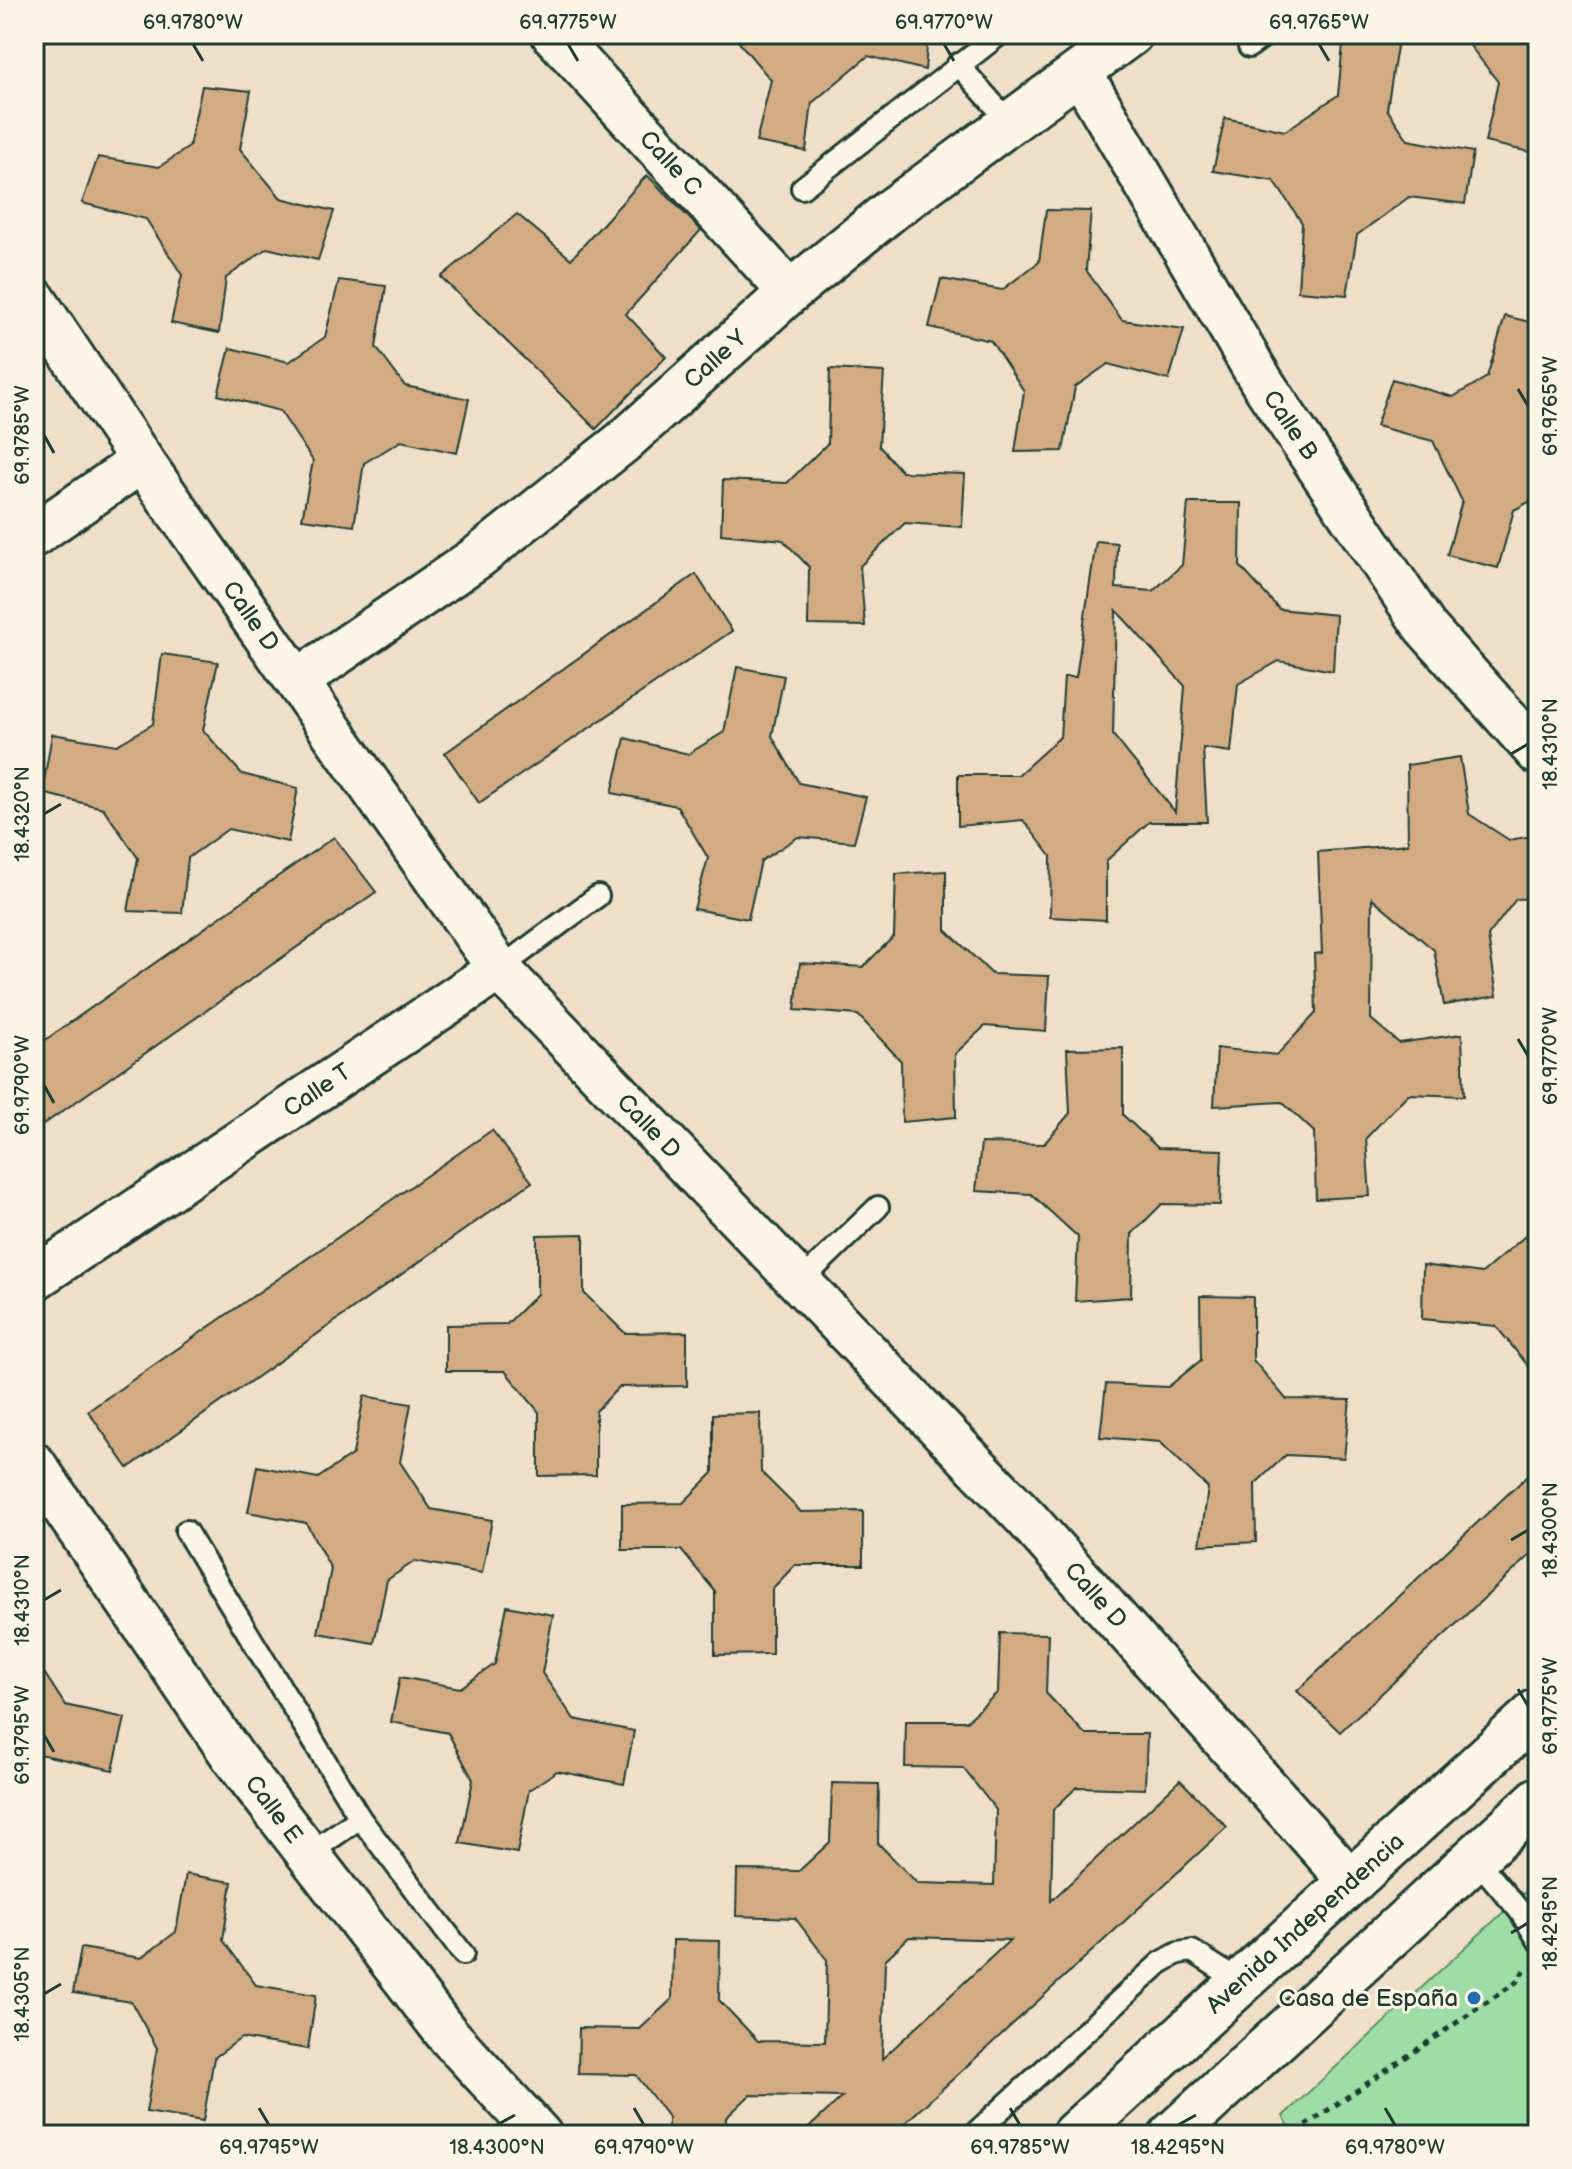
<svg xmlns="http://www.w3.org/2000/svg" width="1572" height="2169" font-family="'Balsamiq Sans',sans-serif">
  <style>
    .park { fill: #9edda5; stroke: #5e8d6c; stroke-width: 2 }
    .building { fill: #d2ab83; stroke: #1f3d34; stroke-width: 2; fill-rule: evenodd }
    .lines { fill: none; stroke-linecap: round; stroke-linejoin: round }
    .lane-casing { stroke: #1f3d34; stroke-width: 26 }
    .street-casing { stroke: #1f3d34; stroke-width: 48 }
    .secondary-casing { stroke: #1f3d34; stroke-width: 50 }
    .path { stroke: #1f3d34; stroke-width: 5; stroke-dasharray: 6 6; stroke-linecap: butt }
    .lane { stroke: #fcf5e5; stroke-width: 20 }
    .street { stroke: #fcf5e5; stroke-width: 42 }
    .secondary { stroke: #fcf5e5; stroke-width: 44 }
    .ticks { fill: none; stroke: #1f3d34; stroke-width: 3 }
    .poi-dot { fill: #1f6fb2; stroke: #fcf5e5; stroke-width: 3 }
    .labels { text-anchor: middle; stroke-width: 6; stroke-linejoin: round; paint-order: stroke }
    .street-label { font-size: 24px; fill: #1f3d34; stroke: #fcf5e5 }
    .poi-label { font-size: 24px; fill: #1f3d34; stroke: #fcf5e5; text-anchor: end }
    .neatline { fill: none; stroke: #1f3d34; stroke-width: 3 }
    .ticks-label { font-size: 20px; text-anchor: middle; fill: #1f3d34 }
  </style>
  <rect width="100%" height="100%" fill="#efdfc8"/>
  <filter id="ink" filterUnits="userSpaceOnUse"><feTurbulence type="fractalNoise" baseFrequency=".0125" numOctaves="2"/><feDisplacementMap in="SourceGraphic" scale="16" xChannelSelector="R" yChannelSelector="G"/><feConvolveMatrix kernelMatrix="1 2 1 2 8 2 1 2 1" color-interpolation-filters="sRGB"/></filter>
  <g filter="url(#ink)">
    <path class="park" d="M1538,1880V2135H1294L1283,2116Z"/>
    <g class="building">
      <path d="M732,34H928L925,70L868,56L812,103L806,151L756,142L771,80Z"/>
      <path d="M1344,34H1399L1387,109L1408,140L1473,152L1465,204L1409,197L1357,235L1347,295L1298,291L1302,223L1274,181L1213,171L1225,118L1285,131L1338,95Z"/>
      <path d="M1461,34H1538V154L1485,142L1498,82Z"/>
      <path d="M202,86L251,91L240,149L281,198L334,211L318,260L267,248L226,278L219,333L171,323L182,275L146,219L82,203L98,157L159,167L189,147Z"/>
      <path d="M647,175L701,230L626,314L666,357L596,429L441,277L517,214L571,259Z"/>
      <path d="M1046,210L1091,211L1086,270L1122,320L1184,329L1169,380L1108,364L1075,387L1063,451L1015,452L1024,391L991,341L929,327L941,279L1002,290L1039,262Z"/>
      <path d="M339,280L386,286L376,347L405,386L469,399L457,453L401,441L364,463L354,526L302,519L313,461L280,411L218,395L230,348L289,362L325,337Z"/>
      <path d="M1505,316L1538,324V497L1514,510L1498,568L1447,555L1462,501L1433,441L1376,426L1392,379L1453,397L1487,377Z"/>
      <path d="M830,369L884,372L879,446L902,472L965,474L962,527L905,523L860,566L865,626L808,625L809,567L783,540L721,534L723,480L787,483L828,443Z"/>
      <path d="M1188,503H1241L1240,566L1279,609L1336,615L1333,671L1279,661L1238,684L1231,752L1203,748L1207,822H1149L1106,861V920L1050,917L1051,856L1023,820L958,826V775H1018L1060,737L1064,677H1076L1096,541L1117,543L1116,588L1153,591L1182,565ZM1116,610L1185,686L1175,812L1113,735Z"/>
      <path d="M696,574L732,631L479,803L445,753Z"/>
      <path d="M162,654L218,662L203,730L242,774L298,788L288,842L228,829L188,858L182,913L128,911L138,858L103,808L42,793L52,734L117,745L153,724Z"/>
      <path d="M737,667L784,676L772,736L799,783L866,797L854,842L798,837L761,861L748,919L694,909L708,858L677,806L612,793L625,738L688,754L724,732Z"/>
      <path d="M1460,757L1469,814L1509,840L1538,835V898L1516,899L1488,936L1497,996L1444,1005L1434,950L1372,898L1371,1019L1399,1043L1462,1034L1464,1096L1408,1094L1366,1138L1370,1196L1316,1199L1314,1132L1282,1102L1214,1106L1217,1048L1277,1055L1316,1013L1314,954L1322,953L1318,852L1408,844L1407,765Z"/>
      <path d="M334,837L376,892L34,1131V1048Z"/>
      <path d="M946,871V930L992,974L1049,976L1046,1031L985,1026L955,1054L956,1117L902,1122L901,1061L858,1015L795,1010L800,963L863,967L894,936L896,874Z"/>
      <path d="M1123,1048V1115L1158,1148L1222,1150L1220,1205L1162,1204L1132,1234L1131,1297L1075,1301L1078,1237L1031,1194L976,1191L981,1143L1044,1144L1070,1113L1067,1049Z"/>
      <path d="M492,1130L532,1182L128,1468L88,1411Z"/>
      <path d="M1538,1225V1378L1496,1326L1422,1319L1423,1265L1482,1273Z"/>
      <path d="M584,1234V1293L625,1333L687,1332V1386L619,1387L596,1411V1475L539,1476V1412L505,1371H446V1325L507,1324L537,1294V1235Z"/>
      <path d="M1200,1296L1253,1297V1360L1286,1399L1350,1400L1344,1458L1286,1455L1255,1484L1256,1542L1200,1545L1208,1488L1160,1442L1100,1437L1106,1384L1168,1387L1201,1360Z"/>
      <path d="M364,1396L411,1404L400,1462L431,1509L492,1520L482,1573L415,1561L387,1580L374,1643L318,1633L331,1569L306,1523L248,1512L257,1466L318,1478L353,1454Z"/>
      <path d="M760,1413L761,1472L801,1512L863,1511V1565H795L772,1589V1654L715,1655V1591L681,1550H622V1504L683,1503L713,1473V1414Z"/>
      <path d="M1538,1466V1548L1340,1732L1297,1691Z"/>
      <path d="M507,1606L553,1615L542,1673L574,1719L634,1731L624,1784L557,1771L529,1790L517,1853L460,1843L473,1780L448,1733L391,1722L400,1677L460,1688L495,1664Z"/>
      <path d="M1000,1633L1048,1634L1046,1693L1085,1734H1147L1145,1789L1077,1787L1053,1810L1051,1901L1180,1780L1227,1827L892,2135H801L842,2097L750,2095L726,2118L725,2135H668V2117L636,2075L578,2074L579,2028L640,2029L672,1999L673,1940L720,1941L719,2000L758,2041L825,2042L827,1960L795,1918L736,1916L737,1870L799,1871L830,1842L832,1783L879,1784L878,1843L917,1883L994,1885L996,1810L963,1768L905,1767L906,1721H967L998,1692ZM909,1937L1010,1940L882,2059L885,1960Z"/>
      <path d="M34,1657L65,1705L125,1718L113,1770L34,1753Z"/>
      <path d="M186,1874L232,1882L223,1940L256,1985L316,1995L308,2049L241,2038L214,2058L203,2121L146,2112L157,2048L131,2002L73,1993L81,1948L141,1958L176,1932Z"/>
    </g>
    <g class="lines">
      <defs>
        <g id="lane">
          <path d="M1249,47L1267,34"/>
          <path d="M958,64L1010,123"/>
          <path d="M802,188L1000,34"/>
          <path d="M499,969L598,896"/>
          <path d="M800,1282L878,1207"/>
          <path d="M186,1531L360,1818"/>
          <path d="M308,1854L360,1818L463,1954"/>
          <path d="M1475,1858L1519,1910L1538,1940"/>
          <path d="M973,2135L1160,1963L1178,1953L1192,1951L1239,1981"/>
        </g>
        <g id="street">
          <path d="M553,34L790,292"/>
          <path d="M1080,72L1262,382L1425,627L1538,753"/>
          <path d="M34,299L142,461L499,969L1027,1519L1352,1883"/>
          <path d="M34,535L142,461"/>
          <path d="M297,681L478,557L623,442L790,292L890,211L1131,34"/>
          <path d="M34,1279L499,969"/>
          <path d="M34,1464L234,1758L447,2034L540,2135"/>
        </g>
        <g id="secondary">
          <path d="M1074,2135L1538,1711"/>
          <path d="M1172,2135L1538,1800"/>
        </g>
      </defs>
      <use href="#lane" class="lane-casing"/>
      <use href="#street" class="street-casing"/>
      <use href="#secondary" class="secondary-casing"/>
      <path class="path" d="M1298,2135L1303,2127L1518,1981L1526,1966"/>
      <use href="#lane" class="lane"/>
      <use href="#street" class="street"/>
      <use href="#secondary" class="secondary"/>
    </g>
  </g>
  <path class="ticks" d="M193,44L203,61M568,44L578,61M944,44L954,61M1319,44L1329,61M1518,389L1528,406M44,435L54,453M1511,754L1528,744M44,814L61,804M1518,1039L1528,1056M44,1085L54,1103M1511,1540L1528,1530M44,1600L61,1590M1518,1689L1528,1706M44,1735L54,1752M1511,1933L1528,1923M44,1994L61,1984M259,2108L269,2125M634,2108L644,2125M1010,2108L1020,2125M1385,2108L1395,2125M497,2125L515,2115M1178,2125L1196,2115"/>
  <circle class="poi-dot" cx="1474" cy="1998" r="8"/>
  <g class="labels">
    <g class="street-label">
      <text transform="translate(671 163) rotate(47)" y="8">Calle C</text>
      <text transform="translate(715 359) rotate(-42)" y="8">Calle Y</text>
      <text transform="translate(1291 425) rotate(56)" y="8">Calle B</text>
      <text transform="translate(251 616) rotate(55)" y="8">Calle D</text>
      <text transform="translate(317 1090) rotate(-34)" y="8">Calle T</text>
      <text transform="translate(649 1126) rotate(46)" y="8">Calle D</text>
      <text transform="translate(1096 1595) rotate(48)" y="8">Calle D</text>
      <text transform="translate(274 1809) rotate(53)" y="8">Calle E</text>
      <text transform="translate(1305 1923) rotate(-42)" y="8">Avenida Independencia</text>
    </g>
    <g class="poi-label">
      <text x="1458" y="2006">Casa de España</text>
    </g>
  </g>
  <rect width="1572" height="2169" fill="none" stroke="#fcf5e5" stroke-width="88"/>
  <rect x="44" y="44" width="1484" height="2081" class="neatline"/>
  <g class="ticks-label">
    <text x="193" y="29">69.9780°W</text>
    <text x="568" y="29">69.9775°W</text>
    <text x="944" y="29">69.9770°W</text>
    <text x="1319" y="29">69.9765°W</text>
    <text transform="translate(1550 406) rotate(-90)" y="7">69.9765°W</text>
    <text transform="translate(22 435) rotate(-90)" y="7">69.9785°W</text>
    <text transform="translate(1550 744) rotate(-90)" y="7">18.4310°N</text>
    <text transform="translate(22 814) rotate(-90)" y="7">18.4320°N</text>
    <text transform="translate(1550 1056) rotate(-90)" y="7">69.9770°W</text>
    <text transform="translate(22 1085) rotate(-90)" y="7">69.9790°W</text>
    <text transform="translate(1550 1530) rotate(-90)" y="7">18.4300°N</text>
    <text transform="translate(22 1600) rotate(-90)" y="7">18.4310°N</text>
    <text transform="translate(1550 1706) rotate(-90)" y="7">69.9775°W</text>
    <text transform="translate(22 1735) rotate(-90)" y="7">69.9795°W</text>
    <text transform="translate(1550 1923) rotate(-90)" y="7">18.4295°N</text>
    <text transform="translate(22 1994) rotate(-90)" y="7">18.4305°N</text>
    <text x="269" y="2154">69.9795°W</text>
    <text x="497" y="2154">18.4300°N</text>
    <text x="644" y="2154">69.9790°W</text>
    <text x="1020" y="2154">69.9785°W</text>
    <text x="1178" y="2154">18.4295°N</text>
    <text x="1395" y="2154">69.9780°W</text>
  </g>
</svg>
